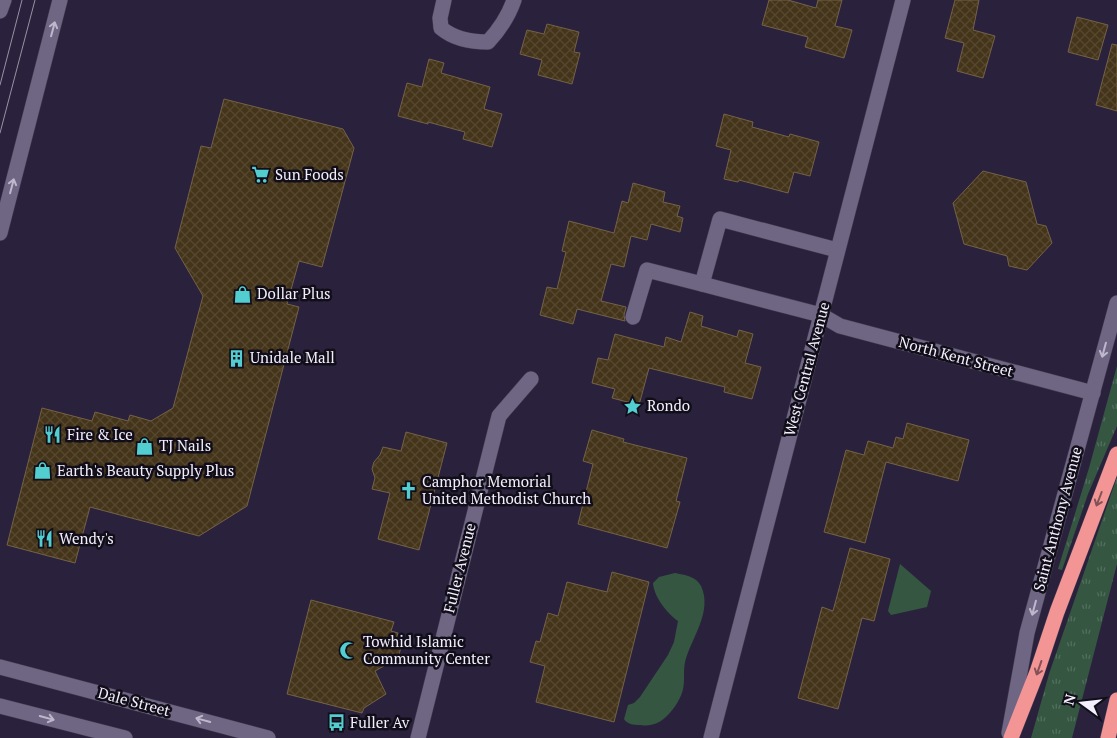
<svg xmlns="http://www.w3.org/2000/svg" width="1117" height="738" font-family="'PT Serif',serif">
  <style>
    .grass { fill: url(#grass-tufts) }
    .park { fill: #355742 }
    .building { fill: url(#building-cross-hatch); stroke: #746246 }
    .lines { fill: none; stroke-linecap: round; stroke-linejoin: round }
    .street-casing { stroke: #443d52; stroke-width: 16 }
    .secondary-casing { stroke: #443d52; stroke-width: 16 }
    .highway-casing { stroke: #443d52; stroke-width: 16 }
    .street { stroke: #6f6684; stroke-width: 15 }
    .secondary { stroke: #6f6684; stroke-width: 15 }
    .highway { stroke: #f49595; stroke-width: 15 }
    .tram { stroke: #9892a5; stroke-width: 1 }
    .oneway { stroke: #beb8cd }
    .oneway2 { stroke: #835257 }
    .labels { text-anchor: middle; stroke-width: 5; stroke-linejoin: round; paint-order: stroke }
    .poi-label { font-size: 15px; fill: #f3effd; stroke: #120e19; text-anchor: start }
    .street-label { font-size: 15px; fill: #f3effd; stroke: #120e19 }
  </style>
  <defs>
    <pattern id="grass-tufts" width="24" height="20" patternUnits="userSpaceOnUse" patternTransform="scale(1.25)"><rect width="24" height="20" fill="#355742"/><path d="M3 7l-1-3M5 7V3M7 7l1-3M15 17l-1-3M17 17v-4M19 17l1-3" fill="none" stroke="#536f5e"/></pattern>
    <pattern id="building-cross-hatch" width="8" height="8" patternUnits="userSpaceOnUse" patternTransform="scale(1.25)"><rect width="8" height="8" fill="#443419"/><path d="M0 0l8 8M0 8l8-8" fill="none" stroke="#564830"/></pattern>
  </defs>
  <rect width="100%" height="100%" fill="#2a223c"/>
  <g class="grass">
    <path d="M1117,366V426L1088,494L1062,570L1058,569L1089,468Z"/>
    <path d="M1117,477V564L1072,738H1031L1049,674Z"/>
  </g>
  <g class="park">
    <path d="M900,564L931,591L927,607L891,615L888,611Z"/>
    <path d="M675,573C684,575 696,576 701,586C713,612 691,638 685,662C683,671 685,680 683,689C681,700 669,717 659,722C654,725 646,726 640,725C633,725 627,724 624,719L628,705L634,703L640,697L668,655L674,642L678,621C667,613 654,597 653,583L659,577Z"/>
  </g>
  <g class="building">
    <path d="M769,0H788L816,8L818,0H842L835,26L852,30L844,58L805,47L808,37L762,25Z"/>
    <path d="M955,0H979L973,30L995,36L983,78L957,71L964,43L945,38Z"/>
    <path d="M1077,17L1108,25L1098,60L1068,52Z"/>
    <path d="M547,24L579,32L574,52L580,53L572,84L538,75L542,60L520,54L527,30L544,34Z"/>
    <path d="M1112,44L1117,45V111L1096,105Z"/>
    <path d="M429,59L444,63L441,73L490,87L484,109L502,114L492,147L463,139L465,132L428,122V124L398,116L407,83L422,87Z"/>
    <path d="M224,99L343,129L354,148L322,267L299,261L287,304L299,307L247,506L199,536L90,507L75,563L7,545L42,408L92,421L95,412L128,421L130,415L151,421L173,408L203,296L175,248L201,146L211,148Z"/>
    <path d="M724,114L753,122L752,127L789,137L790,134L819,142L810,176L794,172L788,193L739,180L738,182L724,179L731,150L716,146Z"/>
    <path d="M983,171L1026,182L1037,224L1046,226L1052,243L1027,270L1009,266L1007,256L964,244L953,203Z"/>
    <path d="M633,183L665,192L663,202L680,206L677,216L683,218L680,232L651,224L647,240L631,236L624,267L611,264L601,301L626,307L624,315L625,321L577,309L573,324L540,315L547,287L557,289L566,252L562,251L569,221L614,233L622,201L628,203Z"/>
    <path d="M690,312L703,316L701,326L737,337L739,330L753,334L745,363L761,367L752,399L724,392L725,387L649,368L639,405L612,398L615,389L592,383L598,358L608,360L615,334L664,347L666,337L681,342Z"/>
    <path d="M907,423L969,440L958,481L886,462L865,543L824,532L846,450L864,455L868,441L893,448L896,437L903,439Z"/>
    <path d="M592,430L624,439L623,442L687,458L676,501L680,502L667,548L578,524L593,464L583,461Z"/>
    <path d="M406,432L447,443L419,550L378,539L390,493L372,489L375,478L372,469L374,462L380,455L383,447L401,451Z"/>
    <path d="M850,548L890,559L874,621L862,618L838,709L798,698L822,607L833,611Z"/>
    <path d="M612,572L649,582L614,722L536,702L545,666L530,662L536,641L540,642L548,613L558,616L567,582L607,592Z"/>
    <path d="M311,600L394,622L391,631L398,633L395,642L402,644L398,658L375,671L386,694L364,708L362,713L287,694Z"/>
  </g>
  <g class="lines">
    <defs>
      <g id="street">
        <path d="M444,0L440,18L441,28C454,39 472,42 488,42C499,30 509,15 514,0"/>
        <path d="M837,250L720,219L702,284L821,315L840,326L1093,393"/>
        <path d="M633,317L647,270L702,284"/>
        <path d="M418,738L499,416L531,379"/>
        <path d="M711,738L903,0"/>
      </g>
      <g id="secondary">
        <path d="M0,11L4,0"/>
        <path d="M0,233L60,0"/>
        <path d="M0,667L268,738"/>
        <path d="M0,706L125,738"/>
        <path d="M1009,733L1027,633L1117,303"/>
      </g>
      <g id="highway">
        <path d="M1011,738L1037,672L1057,612L1117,454"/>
        <path d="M1108,738L1117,700"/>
      </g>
    </defs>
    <use href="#street" class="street-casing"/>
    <use href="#secondary" class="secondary-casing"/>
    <use href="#highway" class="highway-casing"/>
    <use href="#street" class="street"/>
    <use href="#secondary" class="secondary"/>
    <use href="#highway" class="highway"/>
    <g class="tram">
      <path d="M0,85L22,0"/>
      <path d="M0,133L35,0"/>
    </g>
  </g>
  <defs><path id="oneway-shaft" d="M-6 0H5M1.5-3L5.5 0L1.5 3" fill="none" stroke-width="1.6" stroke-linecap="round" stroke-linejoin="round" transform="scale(1.25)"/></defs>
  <g class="oneway">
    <use href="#oneway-shaft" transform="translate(53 29) rotate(-75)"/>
    <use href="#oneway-shaft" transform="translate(12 186) rotate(-75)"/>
    <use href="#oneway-shaft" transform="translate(1104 350) rotate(105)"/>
    <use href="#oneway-shaft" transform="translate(1034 608) rotate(105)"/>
    <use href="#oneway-shaft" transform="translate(47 718) rotate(15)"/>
    <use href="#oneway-shaft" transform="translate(203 720) rotate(-165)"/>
  </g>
  <g class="oneway2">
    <use href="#oneway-shaft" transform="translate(1099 499) rotate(111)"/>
    <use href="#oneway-shaft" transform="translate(1039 668) rotate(109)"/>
  </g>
  <defs>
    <symbol id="supermarket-bare" viewBox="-9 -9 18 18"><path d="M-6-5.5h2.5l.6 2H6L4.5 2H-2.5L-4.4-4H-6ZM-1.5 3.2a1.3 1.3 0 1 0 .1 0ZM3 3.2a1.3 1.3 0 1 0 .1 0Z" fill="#52cdd0" stroke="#120e19" stroke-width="2.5" paint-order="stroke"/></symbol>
    <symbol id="shop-bare" viewBox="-9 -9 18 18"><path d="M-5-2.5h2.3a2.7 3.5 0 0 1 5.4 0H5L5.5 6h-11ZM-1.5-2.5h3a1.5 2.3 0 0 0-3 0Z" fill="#52cdd0" stroke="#120e19" stroke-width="2.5" paint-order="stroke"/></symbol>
    <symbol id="building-bare" viewBox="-9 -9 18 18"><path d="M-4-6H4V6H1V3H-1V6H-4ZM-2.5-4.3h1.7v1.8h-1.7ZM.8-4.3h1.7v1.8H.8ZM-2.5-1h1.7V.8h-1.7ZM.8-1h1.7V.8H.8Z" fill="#52cdd0" stroke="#120e19" stroke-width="2.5" paint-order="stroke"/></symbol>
    <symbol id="sight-bare" viewBox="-9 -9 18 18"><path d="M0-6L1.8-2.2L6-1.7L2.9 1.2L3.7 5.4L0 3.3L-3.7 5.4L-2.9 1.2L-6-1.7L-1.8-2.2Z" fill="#52cdd0" stroke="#120e19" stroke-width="2.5" paint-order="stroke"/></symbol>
    <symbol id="restaurant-bare" viewBox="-9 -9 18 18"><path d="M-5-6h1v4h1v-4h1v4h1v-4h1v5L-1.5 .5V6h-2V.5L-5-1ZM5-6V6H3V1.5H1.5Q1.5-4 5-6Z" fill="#52cdd0" stroke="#120e19" stroke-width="2.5" paint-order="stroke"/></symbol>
    <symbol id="church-bare" viewBox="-9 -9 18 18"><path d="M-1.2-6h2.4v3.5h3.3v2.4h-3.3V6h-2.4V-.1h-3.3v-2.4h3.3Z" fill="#52cdd0" stroke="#120e19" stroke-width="2.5" paint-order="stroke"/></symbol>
    <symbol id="mosque-bare" viewBox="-9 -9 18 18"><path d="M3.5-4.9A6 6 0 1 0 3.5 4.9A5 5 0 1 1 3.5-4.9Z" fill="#52cdd0" stroke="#120e19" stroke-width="2.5" paint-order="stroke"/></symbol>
    <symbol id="bus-bare" viewBox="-9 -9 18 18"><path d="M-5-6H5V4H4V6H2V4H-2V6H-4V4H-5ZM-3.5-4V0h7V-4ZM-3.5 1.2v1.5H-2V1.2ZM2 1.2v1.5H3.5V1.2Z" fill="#52cdd0" stroke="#120e19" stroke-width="2.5" paint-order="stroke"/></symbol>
  </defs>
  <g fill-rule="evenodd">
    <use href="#supermarket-bare" x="248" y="162" width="25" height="25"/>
    <use href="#shop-bare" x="230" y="282" width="25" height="25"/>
    <use href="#building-bare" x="224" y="346" width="25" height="25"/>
    <use href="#sight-bare" x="620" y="394" width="25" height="25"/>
    <use href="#restaurant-bare" x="40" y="422" width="25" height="25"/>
    <use href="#shop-bare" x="132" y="434" width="25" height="25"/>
    <use href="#shop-bare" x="30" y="458" width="25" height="25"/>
    <use href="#church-bare" x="396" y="478" width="25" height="25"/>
    <use href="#restaurant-bare" x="32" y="526" width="25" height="25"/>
    <use href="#mosque-bare" x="336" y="638" width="25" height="25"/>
    <use href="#bus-bare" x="324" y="710" width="25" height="25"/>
  </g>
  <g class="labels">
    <g class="poi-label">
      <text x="275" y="180">Sun Foods</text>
      <text x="257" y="299">Dollar Plus</text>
      <text x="250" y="363">Unidale Mall</text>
      <text x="647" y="411">Rondo</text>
      <text x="67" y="440">Fire &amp; Ice</text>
      <text x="159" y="451">TJ Nails</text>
      <text x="57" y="476">Earth's Beauty Supply Plus</text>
      <text x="422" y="487">Camphor Memorial<tspan x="422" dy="17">United Methodist Church</tspan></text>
      <text x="59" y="544">Wendy's</text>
      <text x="363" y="647">Towhid Islamic<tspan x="363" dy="17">Community Center</tspan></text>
      <text x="350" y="728">Fuller Av</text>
    </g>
    <g class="street-label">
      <text transform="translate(956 357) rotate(15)" y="5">North Kent Street</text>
      <text transform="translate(807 369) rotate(-75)" y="5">West Central Avenue</text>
      <text transform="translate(1058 519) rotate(-75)" y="5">Saint Anthony Avenue</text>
      <text transform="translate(460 568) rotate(-76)" y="5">Fuller Avenue</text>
      <text transform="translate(134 702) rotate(15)" y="5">Dale Street</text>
    </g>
  </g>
  <g transform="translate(1082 703) rotate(285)" stroke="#120e19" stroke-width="4" paint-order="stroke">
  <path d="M0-4L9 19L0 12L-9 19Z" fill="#f3effd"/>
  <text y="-8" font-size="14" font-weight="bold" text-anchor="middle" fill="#f3effd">N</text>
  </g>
</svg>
